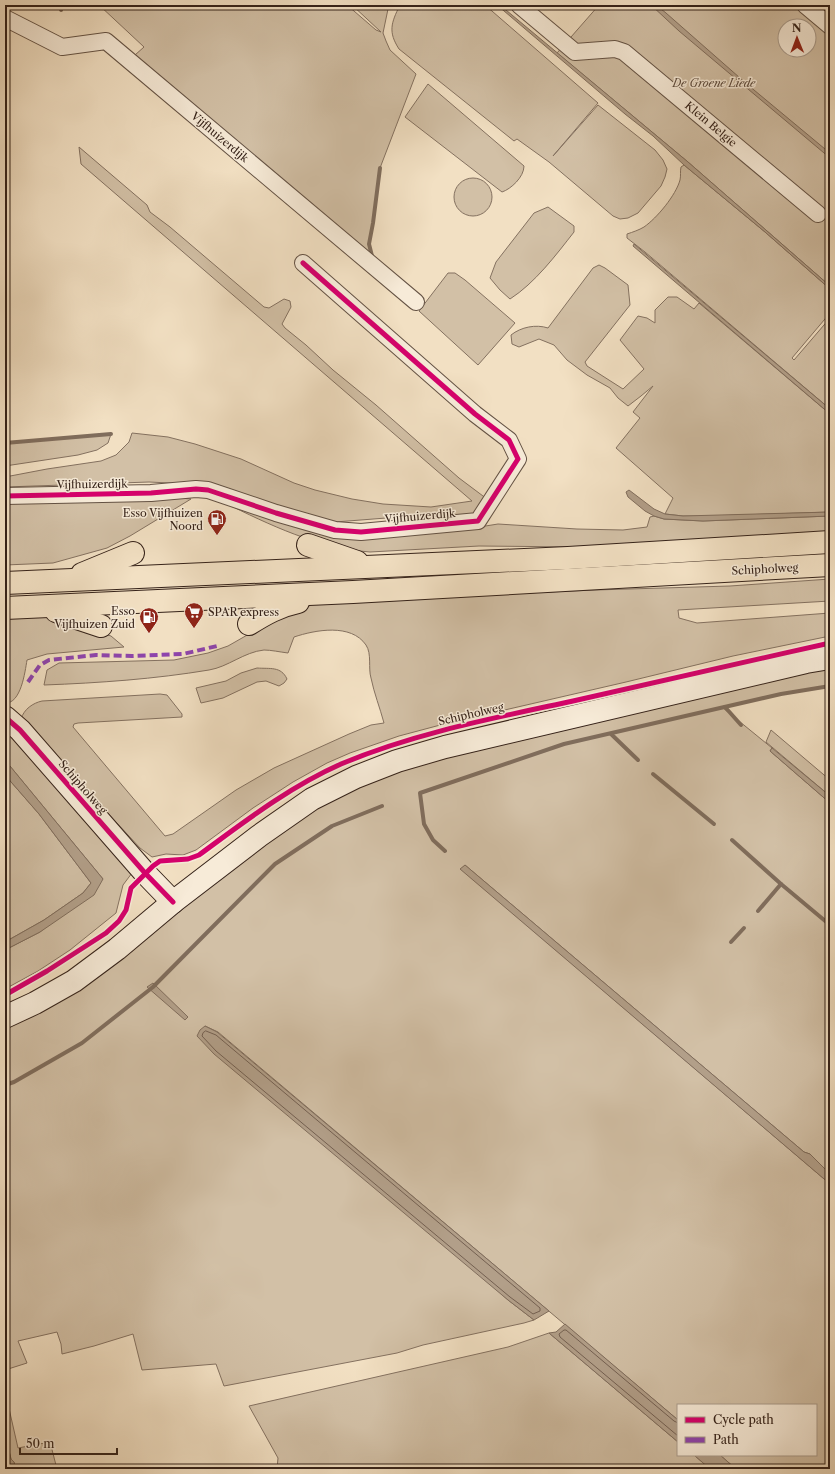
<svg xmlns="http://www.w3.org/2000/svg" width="835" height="1474" font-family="'Libre Caslon Text',serif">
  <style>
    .green { fill: #d2c0a6; stroke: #847160; fill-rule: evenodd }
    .water { fill: #b29f89; stroke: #806d5c }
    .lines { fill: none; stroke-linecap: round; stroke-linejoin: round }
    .shore { stroke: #746051; stroke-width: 1 }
    .stream { stroke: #806d5c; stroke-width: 4 }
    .street-casing { stroke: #645244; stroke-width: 18 }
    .secondary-casing { stroke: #352219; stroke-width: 24 }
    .highway-casing { stroke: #352219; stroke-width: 24 }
    .street { stroke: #f7ebd8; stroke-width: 16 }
    .secondary { stroke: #f7ebd8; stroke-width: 22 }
    .highway { stroke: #f2e0c3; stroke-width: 22 }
    .quiet { stroke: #8e44ad; stroke-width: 4; stroke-dasharray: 8 4; stroke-linecap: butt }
    .cycleway-casing { stroke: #f7ebd8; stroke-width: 8 }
    .cycleway { stroke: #d6006c; stroke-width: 5 }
    .labels { text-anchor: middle; stroke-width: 3; stroke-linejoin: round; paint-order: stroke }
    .park-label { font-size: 11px; font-style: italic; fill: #5c4a3c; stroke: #f7ebd8 }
    .street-label { font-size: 11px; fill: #352219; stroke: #f7ebd8 }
    .poi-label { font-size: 11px; fill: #352219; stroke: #f7ebd8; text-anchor: end }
  </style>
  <rect width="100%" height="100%" fill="#f2e0c3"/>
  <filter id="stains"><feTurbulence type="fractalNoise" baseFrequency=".005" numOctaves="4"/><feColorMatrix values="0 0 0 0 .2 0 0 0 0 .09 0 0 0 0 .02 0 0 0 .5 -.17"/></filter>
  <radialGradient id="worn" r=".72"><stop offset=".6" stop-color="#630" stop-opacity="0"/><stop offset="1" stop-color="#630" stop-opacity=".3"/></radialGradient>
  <g class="green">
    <path d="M99,5H347L376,30L381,32L352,5H390L388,9L383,33L386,41L390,50L416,74L380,168L373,223L369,244L372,256L135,55L144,47Z"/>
    <path d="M400,5H485L598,103L553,156L598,105L655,150L663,160L667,169L665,177L661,186L638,213L628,218L620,219L613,216L549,162L517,139L514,141L399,49C388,32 391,23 400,5Z"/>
    <path d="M599,5H830V286L688,162L557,53ZM785,26H809V50H785Z"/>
    <path d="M428,84L524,166C524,177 511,189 502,192L405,117Z"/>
    <path d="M79,147L147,205L150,212L170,227L264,307L269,308L284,299L290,301L291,307L282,324L285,328L306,345L333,370L376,405L459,478L495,505L489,510L466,516L399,517L335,522L191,484L149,482L5,487V477L47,469L101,461L116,455L129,442L132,433L168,437L195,444L241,459L294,483L315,490L352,499L383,504L431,507L472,501L81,164Z"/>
    <path d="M684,165L765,232L830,289V313L792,358L794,360L830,318V409L645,252L627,238V234C633,232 639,230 644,227C657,218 676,195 680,180C681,176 680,171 681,167Z"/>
    <circle cx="473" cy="197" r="19"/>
    <path d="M548,207L574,226V232C556,255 535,283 510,299L500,290L490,278L496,262L534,213Z"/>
    <path d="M599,265L605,268L628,285L630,305L585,362L587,366L623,389L644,369L620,340L638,316L647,318L655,323V310L668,297H677L694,309L699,303L830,414V512L711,516H683L665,514L673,498L616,448L640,418L633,412L653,386L641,396L628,406L618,398L610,388L587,375L567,360L554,345L539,339L519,347L512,344L511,335C521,327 536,324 548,328L593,268Z"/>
    <path d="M448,273H455L465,280L515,323L478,365L419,311Z"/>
    <path d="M111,434L108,443L97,450L78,455L5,466V443Z"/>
    <path d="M169,497L191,499L130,536L107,548L53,563L5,565V503Z"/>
    <path d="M223,502L309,529L473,528L498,524L577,529L623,530L647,527L650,517L654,516L664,519L703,521L830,516V533L581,547L479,546L370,552C317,548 270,525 223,502Z"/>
    <path d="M830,579V601L678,610L679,618L697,623L830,613V636L733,656L626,682L444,724L399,736L350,753L327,763L293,782L253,808L196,850L183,855L166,854L152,857L140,848L21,719C24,709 33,703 42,701L160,694L167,695L182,714V717L78,723L74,724L73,727L165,836L173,834L236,790L274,768L349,734L371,725L384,723C380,708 374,693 371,678C368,668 372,654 366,645C351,623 315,630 294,637L288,653C280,652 271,650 264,650C244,652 228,667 209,670C155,679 99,683 44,685L47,670L59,663L174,660L208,653L228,646L263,626L294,603L595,590L730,586Z"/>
    <path d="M48,616L111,636L124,647L47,654L27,660C25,672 21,704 5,703V619Z"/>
    <path d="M830,667V686L768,697L723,708L772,748L770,751L830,803V1174L810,1154L804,1152L465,865L461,869L830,1184V1469H736L720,1455H816V1405H678V1420L218,1032L205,1026L508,1300L534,1320L524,1323L423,1345L397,1353L224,1386L216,1364L142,1370L133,1334L94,1346L62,1354L61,1344L57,1332L18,1341L27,1363L5,1370V1027L285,826L389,769Z"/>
    <path d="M257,668C270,669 281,666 287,679L284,683L279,686L266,681L257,682L223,698L201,703L196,688L226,681L241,673Z"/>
    <path d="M5,725L132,873L123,885L116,913L70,950L38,971L5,989V950L40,932L103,879L5,760Z"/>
    <path d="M771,730L830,780V796L766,742Z"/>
    <path d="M5,775L39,814L91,883L83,893L44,920L5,942Z"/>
    <path d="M549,1333L678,1442V1455H694L710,1469H277L278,1458L249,1406L508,1347Z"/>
    <path d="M5,1391L18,1448L50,1442L57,1469H16L14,1462L11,1459L5,1435Z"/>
  </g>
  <g class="water">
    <path d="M497,5H500L688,162L822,279L830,286V289L765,232L684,165L653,136L625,114Z"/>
    <path d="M651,5H656L666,13L748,85L825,149L830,153V158L679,31Z"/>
    <path d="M634,244L830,409V414L633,246Z"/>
    <path d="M629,490L654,509L665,514L683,516L830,512V516L703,521L664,519L654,516L645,511L628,497L626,492Z"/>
    <path d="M772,748L830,796V803L770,751Z"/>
    <path d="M5,760L103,879L94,895L40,932L5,950V942L44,920L83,893L91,883L39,814L5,775Z"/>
    <path d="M465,865L804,1152L810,1154L830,1174V1184L460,869Z"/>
    <path d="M153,983L188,1017L185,1020L147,987Z"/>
    <path d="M205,1026L217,1032L549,1311L534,1320L508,1300L214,1054L197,1036L200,1030Z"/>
    <path d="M565,1324L678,1420V1442L549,1333L556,1332Z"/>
    <path d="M5,1435L11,1459L14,1462L16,1469H5Z"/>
    <path d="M694,1455H720L736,1469H710Z"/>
  </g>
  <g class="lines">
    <g class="shore">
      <path d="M206,1031L216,1035L540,1308V1311L533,1314L510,1297L216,1051L202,1036L203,1033Z"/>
      <path d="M678,1423L674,1421L566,1330H564L559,1334L560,1337L678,1436"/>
    </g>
    <g class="stream">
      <path d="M61,10L62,5"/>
      <path d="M372,256L369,244L373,223L380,168"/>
      <path d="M5,443L111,434"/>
      <path d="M725,707L741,725"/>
      <path d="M611,734L638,760"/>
      <path d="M653,774L714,824"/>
      <path d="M732,840L781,884L758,911"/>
      <path d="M445,851L433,840L424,824L420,793L564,744L781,694L830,686"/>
      <path d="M781,884L830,925"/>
      <path d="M731,942L744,928"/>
      <path d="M5,1085L14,1082L82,1043L153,987L275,864L332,826L382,806"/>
    </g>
    <defs>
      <g id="street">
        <path d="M519,5L575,52L615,49L624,52L818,214"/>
        <path d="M805,5L830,26"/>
        <path d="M5,18L62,47L106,41L416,302"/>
        <path d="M5,496L151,493L196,489L208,490L276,513L335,530L361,532L478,521L518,459L509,440L475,414L303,263"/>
      </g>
      <g id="secondary">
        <path d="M5,717L20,730L145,873L173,902"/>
        <path d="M5,1017L35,1003L74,981L117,949L173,902L259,836L312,799L356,777L397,761L445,747L806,662L830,658"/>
      </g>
      <g id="highway">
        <path d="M308,545L357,562"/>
        <path d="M82,574L133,553"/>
        <path d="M5,583L568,558L830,542"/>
        <path d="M5,608L353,592L830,565"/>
        <path d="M56,611L101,626"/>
        <path d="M249,624C265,614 279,606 298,602"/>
      </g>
    </defs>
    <use href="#street" class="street-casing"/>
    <use href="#secondary" class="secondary-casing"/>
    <use href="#highway" class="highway-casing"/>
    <use href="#street" class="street"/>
    <use href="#secondary" class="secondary"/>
    <use href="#highway" class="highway"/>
    <path class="quiet" d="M28,682L40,665L49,660L96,655L132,656L183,654L217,646"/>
    <defs>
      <g id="cycleway">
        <path d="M5,496L151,493L196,489L208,490L276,513L335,530L361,532L478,521L518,459L509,440L475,414L303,263"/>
        <path d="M5,717L20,730L145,873L173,902"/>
        <path d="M5,995L47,971L106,933L119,921L126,910L131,888L153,866L160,861L188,859L199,855C244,822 289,787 341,764C415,733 494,718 573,701C658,682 744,662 830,643"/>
      </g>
    </defs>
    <use href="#cycleway" class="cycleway-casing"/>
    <use href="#cycleway" class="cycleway"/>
  </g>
  <defs>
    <symbol id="fuel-pin" viewBox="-11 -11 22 30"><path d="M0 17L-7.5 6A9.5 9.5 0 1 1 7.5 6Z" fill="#8f2418" stroke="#f7ebd8"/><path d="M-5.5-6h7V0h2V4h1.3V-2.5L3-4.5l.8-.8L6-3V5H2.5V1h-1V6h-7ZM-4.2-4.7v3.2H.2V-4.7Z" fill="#fff"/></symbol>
    <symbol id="supermarket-pin" viewBox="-11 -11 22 30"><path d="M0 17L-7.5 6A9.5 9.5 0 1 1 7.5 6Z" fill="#8f2418" stroke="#f7ebd8"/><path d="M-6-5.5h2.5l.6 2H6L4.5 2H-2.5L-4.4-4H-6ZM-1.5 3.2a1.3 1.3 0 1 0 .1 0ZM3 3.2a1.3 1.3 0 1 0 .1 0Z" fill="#fff"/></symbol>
  </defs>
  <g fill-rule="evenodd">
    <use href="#fuel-pin" x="206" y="508" width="22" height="30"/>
    <use href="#supermarket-pin" x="183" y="601" width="22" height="30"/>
    <use href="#fuel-pin" x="138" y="606" width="22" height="30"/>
  </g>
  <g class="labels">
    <g class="park-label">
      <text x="714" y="87">De Groene Liede</text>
    </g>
    <g class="street-label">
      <text transform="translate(711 124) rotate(40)" y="4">Klein Belgie</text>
      <text transform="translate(220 137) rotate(40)" y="4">Vijfhuizerdijk</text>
      <text transform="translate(92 484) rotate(-1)" y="4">Vijfhuizerdijk</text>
      <text transform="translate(420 516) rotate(-5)" y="4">Vijfhuizerdijk</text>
      <text transform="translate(765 569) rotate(-3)" y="4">Schipholweg</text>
      <text transform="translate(471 714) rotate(-13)" y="4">Schipholweg</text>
      <text transform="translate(83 787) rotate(49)" y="4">Schipholweg</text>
    </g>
    <g class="poi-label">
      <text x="203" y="517">Esso Vijfhuizen<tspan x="203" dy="13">Noord</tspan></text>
      <text x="135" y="615">Esso<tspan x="135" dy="13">Vijfhuizen Zuid</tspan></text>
      <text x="208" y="616" text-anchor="start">SPAR express</text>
    </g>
  </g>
  <rect width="835" height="1474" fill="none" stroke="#f2e0c3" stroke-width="20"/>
  <rect x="6" y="6" width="823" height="1462" fill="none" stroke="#352219" stroke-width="2"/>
  <rect x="10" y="10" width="815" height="1454" fill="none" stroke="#352219"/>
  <rect x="677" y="1404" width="140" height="52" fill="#f7ebd8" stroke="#a99b8c"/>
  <rect x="685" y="1417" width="20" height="6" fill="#d6006c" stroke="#a99b8c"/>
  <text x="713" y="1424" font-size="12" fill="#352219">Cycle path</text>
  <rect x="685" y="1437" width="20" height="6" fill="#8e44ad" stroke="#a99b8c"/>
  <text x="713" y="1444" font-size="12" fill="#352219">Path</text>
  <g transform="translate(797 38) rotate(359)"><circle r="19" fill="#f7ebd8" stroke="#a99b8c"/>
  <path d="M0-3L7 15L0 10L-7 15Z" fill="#8f2418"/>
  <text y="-6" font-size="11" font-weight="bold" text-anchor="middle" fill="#352219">N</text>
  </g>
  <path d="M20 1448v6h97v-6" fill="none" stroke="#352219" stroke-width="2"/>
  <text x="26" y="1448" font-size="12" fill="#352219" stroke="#f7ebd8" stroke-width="3" paint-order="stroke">50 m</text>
  <rect width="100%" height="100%" filter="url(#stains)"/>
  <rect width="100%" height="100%" fill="url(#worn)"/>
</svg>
